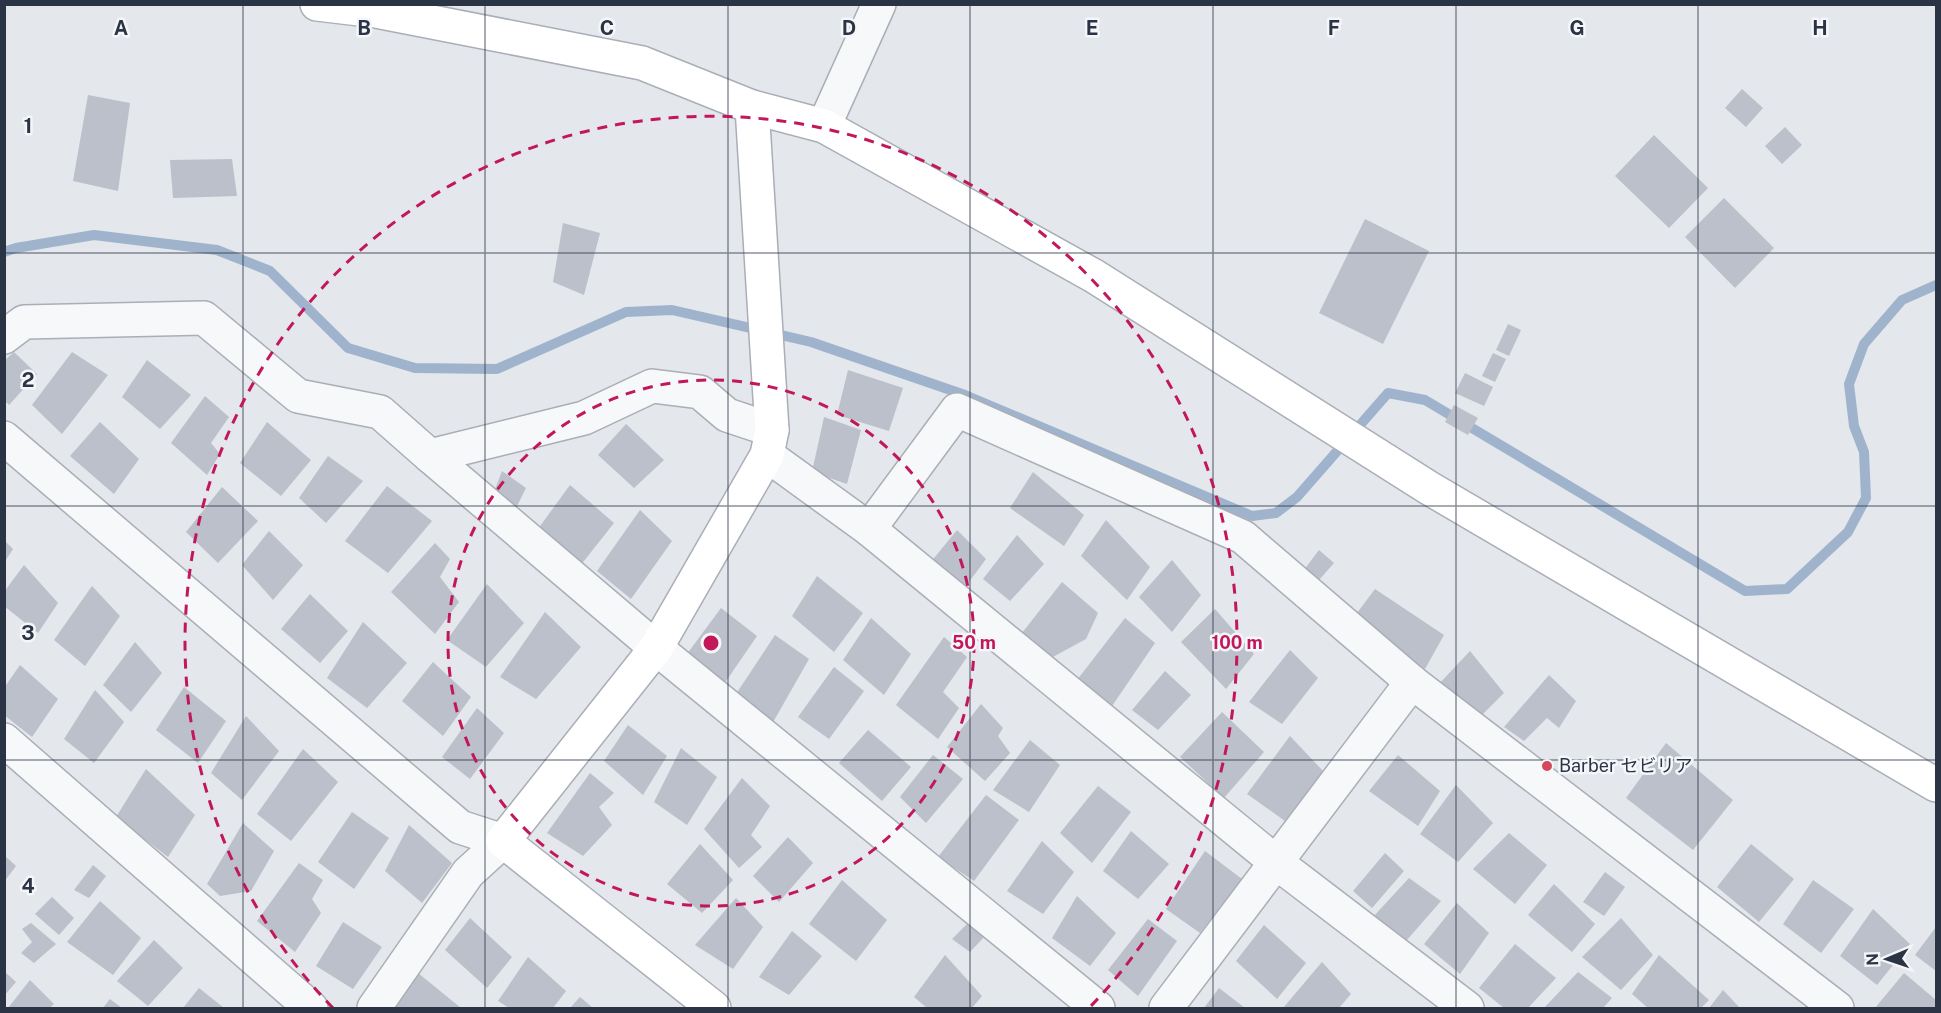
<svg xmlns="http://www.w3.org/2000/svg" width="1941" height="1013" font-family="'Public Sans','Noto Sans JP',sans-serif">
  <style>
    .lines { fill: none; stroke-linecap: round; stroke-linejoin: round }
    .stream { stroke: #9fb4cc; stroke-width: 10 }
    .building { fill: #bbc0ca }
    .street-casing { stroke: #a9aeb7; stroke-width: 36 }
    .secondary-casing { stroke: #a9aeb7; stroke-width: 36 }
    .street { stroke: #f7f8fa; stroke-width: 33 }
    .secondary { stroke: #fff; stroke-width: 33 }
    .grid { fill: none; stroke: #2b3445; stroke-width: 1.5; stroke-opacity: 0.55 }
    .ring { fill: none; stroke: #c2185b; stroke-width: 3; stroke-dasharray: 10 8 }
    .poi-dot { fill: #d1495b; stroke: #f4f6f9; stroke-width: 2 }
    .labels { text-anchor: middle; stroke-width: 5; stroke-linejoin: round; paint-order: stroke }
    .poi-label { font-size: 18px; fill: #2b3445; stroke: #f4f6f9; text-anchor: start }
    .grid-label { font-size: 20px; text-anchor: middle; font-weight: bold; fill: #2b3445; stroke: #f4f6f9; stroke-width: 5; stroke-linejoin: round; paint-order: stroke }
    .centre { fill: #c2185b; stroke: #f4f6f9; stroke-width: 3 }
    .ring-label { font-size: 18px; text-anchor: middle; font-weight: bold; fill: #c2185b; stroke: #f4f6f9; stroke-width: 5; stroke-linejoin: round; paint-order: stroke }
  </style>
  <rect width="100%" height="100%" fill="#e4e7ec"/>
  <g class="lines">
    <path class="stream" d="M4,252L16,248L94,235L217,250L270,271L348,348L415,368L497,369L626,312L672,310L811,342L965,395L1252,516L1276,513L1297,497L1388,393L1425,400L1745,591L1787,589L1848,532L1866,498L1864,452L1854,426L1849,384L1864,344L1902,300L1936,285"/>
  </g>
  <g class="building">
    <path d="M1742,89L1763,108L1746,127L1725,108Z"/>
    <path d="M88,95L130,103L118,191L73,181Z"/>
    <path d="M1785,127L1802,145L1782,164L1765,146Z"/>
    <path d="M1654,135L1708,188L1669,228L1615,176Z"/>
    <path d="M232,159L237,196L173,198L170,160Z"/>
    <path d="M1724,198L1774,248L1735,288L1685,237Z"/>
    <path d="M1365,219L1429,251L1383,344L1319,313Z"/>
    <path d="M563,223L600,233L584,295L553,282Z"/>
    <path d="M1508,324L1521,330L1509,356L1496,350Z"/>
    <path d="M14,352L37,374L9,405L5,401V360Z"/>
    <path d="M72,352L108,375L62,434L32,405Z"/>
    <path d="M1493,353L1506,359L1495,382L1482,376Z"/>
    <path d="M147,360L191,395L160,429L122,397Z"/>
    <path d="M848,370L903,388L889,431L837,415Z"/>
    <path d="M1465,373L1493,387L1484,406L1455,393Z"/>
    <path d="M205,396L229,417L211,443L220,454L207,475L171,443Z"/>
    <path d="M1454,405L1478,418L1468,435L1445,422Z"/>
    <path d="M824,417L861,430L847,484L812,472Z"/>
    <path d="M100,422L139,459L114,494L70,456Z"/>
    <path d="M267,422L311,460L281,496L240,463Z"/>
    <path d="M626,424L664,460L634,488L598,455Z"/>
    <path d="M328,456L363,481L326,523L299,498Z"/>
    <path d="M502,471L526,488L515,510L493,495Z"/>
    <path d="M1033,472L1084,515L1064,546L1010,508Z"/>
    <path d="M570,485L614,523L580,566L538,529Z"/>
    <path d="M387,486L432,521L388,573L345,541Z"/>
    <path d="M222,487L258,521L218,563L186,532Z"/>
    <path d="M640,510L672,541L631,599L597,571Z"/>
    <path d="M1106,520L1150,567L1127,600L1081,556Z"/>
    <path d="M957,530L986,559L963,590L930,563Z"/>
    <path d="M269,531L303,565L273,600L242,565Z"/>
    <path d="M1017,535L1044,564L1010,601L983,579Z"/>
    <path d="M4,540L13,549L4,563Z"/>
    <path d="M435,543L450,559L440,577L459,602L435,634L391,592Z"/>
    <path d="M1319,550L1334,563L1319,580L1304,570Z"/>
    <path d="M1172,560L1201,595L1172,632L1139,597Z"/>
    <path d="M24,565L58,603L38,633L4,606V592Z"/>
    <path d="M817,576L863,613L834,652L792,616Z"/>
    <path d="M1062,582L1098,613L1086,639L1051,658L1022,633Z"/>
    <path d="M487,584L524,623L486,667L447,640Z"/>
    <path d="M92,586L120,616L85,666L54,640Z"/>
    <path d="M1375,589L1444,635L1425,669L1354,617Z"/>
    <path d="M310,594L348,631L320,663L281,629Z"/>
    <path d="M721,608L757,636L724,684L687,654Z"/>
    <path d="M1215,609L1254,654L1226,689L1181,642Z"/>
    <path d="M545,612L581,647L536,699L500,677Z"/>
    <path d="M871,618L911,654L884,695L843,660Z"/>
    <path d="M1125,618L1155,643L1112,706L1077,680Z"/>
    <path d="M363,622L407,663L367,708L327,678Z"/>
    <path d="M775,635L809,659L772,724L734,697Z"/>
    <path d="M944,637L967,657L943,692L959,708L938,739L896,705Z"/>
    <path d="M135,642L162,673L131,712L103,685Z"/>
    <path d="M1290,650L1318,678L1282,724L1249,702Z"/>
    <path d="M1470,651L1504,693L1480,717L1438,685Z"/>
    <path d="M433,662L471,697L443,736L402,701Z"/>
    <path d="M20,665L58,699L32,737L4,715V688Z"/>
    <path d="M834,667L864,691L829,739L798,717Z"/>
    <path d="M1165,671L1191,695L1158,730L1132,710Z"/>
    <path d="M1549,675L1576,701L1559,728L1547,718L1524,741L1504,727Z"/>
    <path d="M184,687L226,721L198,763L156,730Z"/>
    <path d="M95,690L124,722L94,763L64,739Z"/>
    <path d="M981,704L1003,728L998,736L1010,753L985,781L947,747Z"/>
    <path d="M477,708L504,733L470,779L442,757Z"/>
    <path d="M1222,712L1264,752L1224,798L1180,757Z"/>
    <path d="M246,716L279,751L242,800L211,773Z"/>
    <path d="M628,725L667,756L643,795L604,761Z"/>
    <path d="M868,730L911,767L882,801L839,763Z"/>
    <path d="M1290,736L1323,771L1285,821L1247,794Z"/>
    <path d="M1030,740L1060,765L1029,812L993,790Z"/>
    <path d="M1666,743L1733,800L1693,850L1626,798Z"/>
    <path d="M681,748L717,777L687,825L654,802Z"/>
    <path d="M303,749L338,782L291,841L257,814Z"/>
    <path d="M933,755L963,779L926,823L900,797Z"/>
    <path d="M1398,755L1440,791L1418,826L1369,791Z"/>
    <path d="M146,769L195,815L168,857L116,817Z"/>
    <path d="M590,773L614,793L599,807L612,825L583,856L547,833Z"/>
    <path d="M742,778L770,806L751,835L762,847L739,868L704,829Z"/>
    <path d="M1456,785L1493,823L1458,862L1420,834Z"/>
    <path d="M1098,786L1131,812L1092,863L1060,833Z"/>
    <path d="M986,795L1019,820L974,881L938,857Z"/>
    <path d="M352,812L389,838L354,889L318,862Z"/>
    <path d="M243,823L274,851L251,891L220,896L207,884Z"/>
    <path d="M409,825L452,863L422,903L385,871Z"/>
    <path d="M1131,831L1169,864L1138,899L1103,871Z"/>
    <path d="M1509,833L1547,865L1515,904L1473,869Z"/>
    <path d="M788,837L813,863L779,902L753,876Z"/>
    <path d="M1042,841L1074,872L1043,914L1007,891Z"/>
    <path d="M700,844L733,880L702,913L667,884Z"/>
    <path d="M1751,844L1794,879L1759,922L1717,887Z"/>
    <path d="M1205,851L1242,879L1200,933L1166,909Z"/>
    <path d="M1385,853L1404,871L1372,908L1353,891Z"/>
    <path d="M4,855L16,866L4,882Z"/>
    <path d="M299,863L323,880L312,899L321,913L295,952L257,921Z"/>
    <path d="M93,865L106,876L89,898L74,890Z"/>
    <path d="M1605,872L1625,887L1604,916L1583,902Z"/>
    <path d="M1409,878L1441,901L1406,941L1373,917Z"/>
    <path d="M842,880L887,920L856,961L809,924Z"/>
    <path d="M1813,880L1854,909L1821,953L1783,924Z"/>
    <path d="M1554,884L1595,924L1572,952L1528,915Z"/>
    <path d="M1077,896L1116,933L1090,966L1052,938Z"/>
    <path d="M52,897L74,918L59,935L35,914Z"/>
    <path d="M736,898L763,927L733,969L695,945Z"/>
    <path d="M100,901L141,938L113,975L67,942Z"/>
    <path d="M1457,903L1489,933L1460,974L1424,944Z"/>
    <path d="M1873,909L1910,944L1877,985L1840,956Z"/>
    <path d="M470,918L512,957L487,988L445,950Z"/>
    <path d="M1621,918L1653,955L1621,990L1582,957Z"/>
    <path d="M1148,919L1177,941L1138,996L1108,970Z"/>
    <path d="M343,922L382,947L353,989L316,966Z"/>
    <path d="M31,923L56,944L34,963L21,953L32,942L22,929Z"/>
    <path d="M968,923L986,935L970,952L952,939Z"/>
    <path d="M1264,925L1306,963L1277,999L1236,961Z"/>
    <path d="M1936,927V971L1915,955Z"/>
    <path d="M792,931L822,956L789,995L759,977Z"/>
    <path d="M154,940L183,968L148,1006L117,981Z"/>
    <path d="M1515,944L1556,978L1528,1008H1504L1479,988Z"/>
    <path d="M945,955L982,996L972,1008H927L914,997Z"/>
    <path d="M1659,955L1709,1000L1701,1008H1648L1632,994Z"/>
    <path d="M528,957L566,991L553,1008H509L498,1001Z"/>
    <path d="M1322,962L1351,994L1339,1008H1283Z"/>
    <path d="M4,971L16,982L4,996Z"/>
    <path d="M1578,972L1612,998L1603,1008H1544Z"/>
    <path d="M418,973L461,1008H394Z"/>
    <path d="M1904,973L1936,1000V1008H1875Z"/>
    <path d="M30,980L54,1004L49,1008H8Z"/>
    <path d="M199,988L224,1008H183Z"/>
    <path d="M1219,988L1245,1008H1204Z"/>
    <path d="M1723,990L1740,1008H1709Z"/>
    <path d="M580,997L593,1008H570Z"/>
    <path d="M110,999L122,1008H103Z"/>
  </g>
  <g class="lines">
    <defs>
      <g id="street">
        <path d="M824,126L879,4"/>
        <path d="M4,337L24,322L204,318L298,396L380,412L430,456L584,418L652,386L700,392L727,415L772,430"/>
        <path d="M4,438L460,827L503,841"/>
        <path d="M767,455L869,529L1277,863L1467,1008"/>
        <path d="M430,456L656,648L1098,1008"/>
        <path d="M869,529L957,410L1243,537L1412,682L1837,1008"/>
        <path d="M4,740L311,1008"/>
        <path d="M374,1008L468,873L503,841"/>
        <path d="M1166,1008L1412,682"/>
      </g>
      <g id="secondary">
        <path d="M317,4L376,11L642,63L752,107L824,126L1094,276L1429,488L1936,785"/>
        <path d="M714,1008L503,841L656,648L767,455L772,430L752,107"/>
      </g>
    </defs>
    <use href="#street" class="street-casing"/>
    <use href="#secondary" class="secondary-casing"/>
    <use href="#street" class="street"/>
    <use href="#secondary" class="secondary"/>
  </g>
  <path class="grid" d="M243,4V1008M485,4V1008M728,4V1008M970,4V1008M1213,4V1008M1456,4V1008M1698,4V1008M4,253H1936M4,506H1936M4,760H1936"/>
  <g class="ring">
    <circle cx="711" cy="643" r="263"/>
    <path d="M333 1008A526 526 0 1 1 1089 1008"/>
  </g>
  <circle class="poi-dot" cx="1547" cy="766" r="6"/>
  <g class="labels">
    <g class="poi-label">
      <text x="1559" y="772">Barber セビリア</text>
    </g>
  </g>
  <g class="grid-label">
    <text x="121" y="35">A</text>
    <text x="364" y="35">B</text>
    <text x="607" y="35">C</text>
    <text x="849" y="35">D</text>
    <text x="1092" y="35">E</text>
    <text x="1334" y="35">F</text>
    <text x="1577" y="35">G</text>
    <text x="1820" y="35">H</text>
    <text x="28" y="133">1</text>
    <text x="28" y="387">2</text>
    <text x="28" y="640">3</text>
    <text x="28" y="893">4</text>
  </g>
  <circle cx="711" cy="643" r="9" class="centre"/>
  <g class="ring-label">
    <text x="974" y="649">50 m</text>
    <text x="1237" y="649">100 m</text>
  </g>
  <rect width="1941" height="1013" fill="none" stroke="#2b3445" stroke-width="12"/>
  <g transform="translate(1887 959) rotate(268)" stroke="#f4f6f9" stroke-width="4.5" paint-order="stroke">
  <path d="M0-4.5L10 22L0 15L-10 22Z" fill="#2b3445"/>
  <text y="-9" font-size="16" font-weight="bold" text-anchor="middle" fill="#2b3445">N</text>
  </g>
</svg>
